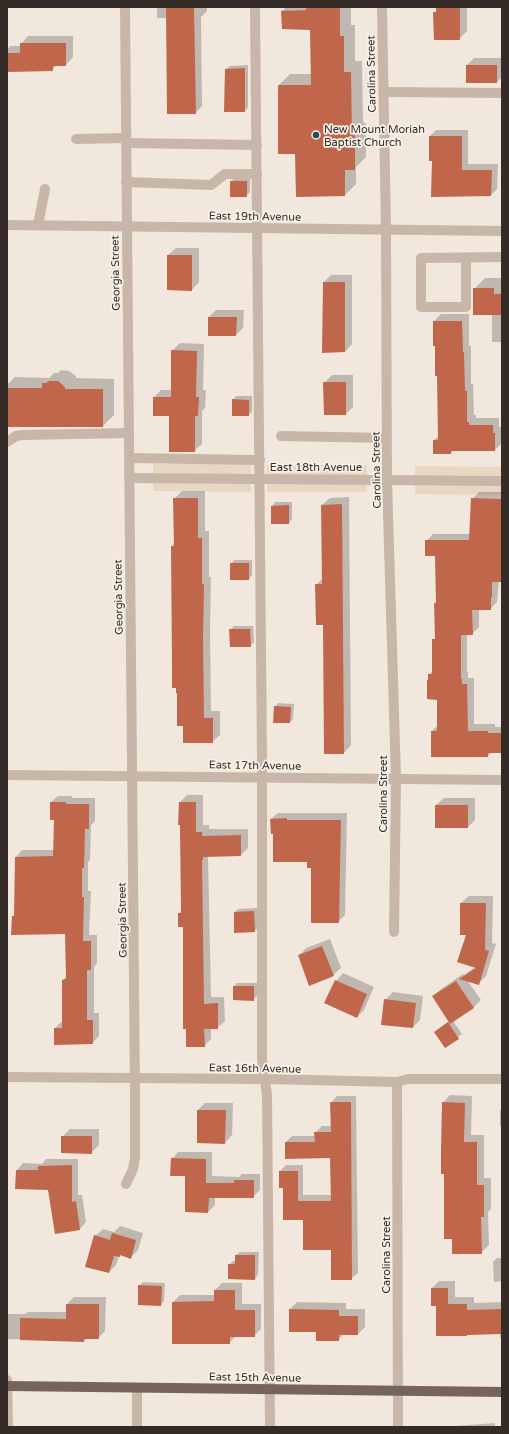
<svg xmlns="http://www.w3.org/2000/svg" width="509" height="1434" font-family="'Varela Round',sans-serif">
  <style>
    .plaza { fill: #e8d8c3 }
    .shadow { fill: #0003 }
    .building { fill: #c0674b }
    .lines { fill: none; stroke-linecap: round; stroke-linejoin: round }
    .minor { stroke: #c8b7a8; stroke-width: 10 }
    .major { stroke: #76635a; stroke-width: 10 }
    .poi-dot { fill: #205155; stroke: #f8f1e8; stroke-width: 1.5 }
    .labels { text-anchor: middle; stroke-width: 3.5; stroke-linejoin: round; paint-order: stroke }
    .street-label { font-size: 11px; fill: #352c28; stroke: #f8f1e8 }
    .poi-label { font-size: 11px; fill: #352c28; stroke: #f8f1e8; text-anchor: start }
  </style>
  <rect width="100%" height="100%" fill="#f1e7dc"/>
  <g class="plaza">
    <path d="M153,464H251V492L153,491Z"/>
    <rect x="267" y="465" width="100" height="27"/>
    <path d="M415,466L502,467V495L415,494Z"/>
  </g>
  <g class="shadow">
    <path d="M19,7H66L64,8H19Z"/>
    <path d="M157,7H207V11L201,17L202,106L195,113L167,18H157Z"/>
    <path d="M286,7H351V25H355V61H362L363,122L366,124V157L356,167V184L345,195L296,152L279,85L290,74H312L311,29L282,11Z"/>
    <path d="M437,7H467V31L459,39L434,13L437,10Z"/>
    <path d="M28,36H73V57L66,65H57L52,70L7,71V50L10,46H21V44Z"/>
    <path d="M474,58H502V77L497,82L467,65Z"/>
    <path d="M248,65V108L244,111L226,69L230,66Z"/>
    <path d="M436,130H468V164H498L497,189L491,195L432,196L433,160L430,136Z"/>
    <path d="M235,178H250V192L246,196L231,181Z"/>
    <path d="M176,248H199V282L192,290L168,255Z"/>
    <path d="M331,275H352V344L345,352L324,282Z"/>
    <path d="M485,278H502V342H492V314L474,289Z"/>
    <path d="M216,310H244L243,328L236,335L209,317Z"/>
    <path d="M441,314H469V346H471V384H473L474,415H476V418H499V427H502V443L495,450H454L451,453L434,440L439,436L438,375L434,321Z"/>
    <path d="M180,343L204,344L203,390H206L205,408L202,411V444L194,451L170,415L154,397L161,390H172V351Z"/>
    <path d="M61,370L69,371L76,376V378L114,379V415L103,426H7V385L15,377L49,378L54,373H58Z"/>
    <path d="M332,375H353V407L346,414H325L324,383Z"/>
    <path d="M236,396H252V412L248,415L233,400Z"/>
    <path d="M182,491H205V531H209V577H211L210,629L211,711H220V735L212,742L184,725L178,692L172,546L175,543L174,499Z"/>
    <path d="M479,492H502V581H499L497,602L490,609H479V627L472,634H467V672H468V678H474V724H495V727H502V752H492L488,756H432V731L438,725V699L429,675L433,670V640L436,637L435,603L437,601L436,555L426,541L433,534H471L472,499Z"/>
    <path d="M349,497L351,745L344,753H325L324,624L316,585L323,578L322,505L330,498Z"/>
    <path d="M275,502H292V519L289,523L272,506Z"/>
    <path d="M234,560H252V575L249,579L231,564Z"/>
    <path d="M234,626H253L254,642L250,646L230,630Z"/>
    <path d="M278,703L294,704L293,719L290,722L275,707Z"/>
    <path d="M187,795H203V825H209V829H248V848L241,855L208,856L211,997H224L225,1021L217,1028H211V1039L204,1046L184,926L179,914L182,910L180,802Z"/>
    <path d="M58,796H72V798H95V821L91,825L90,860L88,862V891H91L89,935H97V963L94,967V1013H99V1036L92,1043L55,1028L62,1021H63V980L67,976L66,933L12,934L13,916L15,914L16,857L22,850H54L55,819L51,802Z"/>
    <path d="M444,798H475V820L468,827L436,805Z"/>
    <path d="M278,813H347L345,915L338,922L312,867L274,833L271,819Z"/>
    <path d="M469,896H493L492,943L496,944L486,976L478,984L467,980L481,1000L473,1008L453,1021L462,1034L445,1047L435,1032L450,1021L434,996L441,989L463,974L464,975L475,967L461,903Z"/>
    <path d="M257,908L258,928L254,931L235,912L238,909Z"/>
    <path d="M330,939L341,968L333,975L299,956L306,948Z"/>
    <path d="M343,973L374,987L364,1010L357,1017L336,981Z"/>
    <path d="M237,983H257V996L253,1000L234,986Z"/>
    <path d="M393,992L423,996L420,1020L413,1027L385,1000Z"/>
    <path d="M450,1095L472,1096L471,1135H484V1178H491V1209L488,1212L489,1245L481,1253L453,1238L443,1103Z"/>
    <path d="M337,1096H356L358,1273L351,1279L332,1249L304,1219L284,1187L280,1171L286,1165H303V1195H332L331,1157L286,1142L292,1136H316L315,1133L322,1126H331V1103Z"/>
    <path d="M205,1103H233L232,1135L225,1143L198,1110Z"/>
    <path d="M502,1109V1126H500V1110Z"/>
    <path d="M70,1129H99V1145L91,1153L62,1137Z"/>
    <path d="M178,1152H212V1176L239,1177L242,1174H260V1190L253,1197H215V1205L208,1212L186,1175L172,1159Z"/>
    <path d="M46,1159H78V1195H82L86,1222L80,1229L49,1189L17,1170L23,1163L42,1164Z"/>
    <path d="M120,1226L143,1233L138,1250L131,1257L121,1255L119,1256L116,1265L109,1272L95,1236L103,1229L114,1232Z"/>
    <path d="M240,1252H259L258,1275L255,1279L229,1265L233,1261H236V1255Z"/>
    <path d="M497,1258H502V1281L494,1282L493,1262Z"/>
    <path d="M439,1281H455V1297H474V1303L502,1302V1338H500V1333L437,1305L432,1288Z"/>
    <path d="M143,1282L165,1283L164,1301L161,1305L139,1286Z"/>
    <path d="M222,1283H242V1304H261V1329L254,1336H236L229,1343L173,1302L180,1295H215V1290Z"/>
    <path d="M74,1297H106L105,1331L98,1338H87L84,1341L7,1339V1314H25L28,1312H67V1304Z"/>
    <path d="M297,1302L346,1303V1309H365V1327L358,1334H344L338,1340L317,1331L290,1309Z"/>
    <path d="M495,1423V1427H454L455,1426Z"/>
  </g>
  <g class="building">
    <path d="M166,7H194L196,114H167Z"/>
    <path d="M306,7H340V36H344V72H351L352,134L355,136V170H345V196L296,197L295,154H278V85H311L310,30L282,29L281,11L306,10Z"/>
    <path d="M436,7H460V40H434L433,12H436Z"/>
    <path d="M20,43H66V66H53V71L7,72V53H20Z"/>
    <rect x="466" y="65" width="31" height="18"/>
    <path d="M245,68V112H224L225,69Z"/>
    <path d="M429,136H462V170H492L491,196L431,197L432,161H429Z"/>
    <rect x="230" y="181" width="17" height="16"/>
    <path d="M167,255H192V291L167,290Z"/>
    <path d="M323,282H345V352L322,353Z"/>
    <path d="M473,288H494V294H502V315H473Z"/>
    <path d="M208,317H237L236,336H208Z"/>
    <path d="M433,321H462L463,352H464L465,391H467V422H469V425H493V433H495V451H451V454H433V440H438L437,376H435V346H433Z"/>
    <path d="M171,350L197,351L196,397H199L198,416H195V452H169V416H153V397H171Z"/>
    <path d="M49,381H58L65,387V389H103V427H7V388H42V383H46Z"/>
    <path d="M323,382H346V415H324Z"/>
    <path d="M232,399L249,400V416H232Z"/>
    <path d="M173,498H198V538H202V584H204L203,637L204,718H213V743H183V726H177V693H176V688H172V665L171,546H174Z"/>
    <path d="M471,498L502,499V582H492V597H491V610H472L473,635H461V679H462V684H467L468,731H488V733H502V753H488V757H431V731H437V700L427,699V680H428V674H432V639H435L434,603H436L435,556H425V540H469Z"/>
    <path d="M342,504L344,754H324L323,625H316L315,584H322L321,505Z"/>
    <path d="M289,505V524H271V506Z"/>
    <rect x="230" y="563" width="19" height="17"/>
    <path d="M229,629H250L251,647H230Z"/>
    <path d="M274,706L291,707L290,723H273Z"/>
    <path d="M50,802H66V804H89V829H85L84,868H82V897H84L83,941H91V970H87V1020H93V1044L54,1045V1028H62V980L66,979L65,934L11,935L12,916H14L15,857L53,856L54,820H50Z"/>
    <path d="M179,802H196V832H202V836L241,835V856L203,857V860H202L204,1004L218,1003V1029H204L205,1047H186V1029H183V927H178V913H181L180,825H178Z"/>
    <rect x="435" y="805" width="33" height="23"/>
    <path d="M287,818V820H341L339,923H311V868H307V862H273V834H271L270,819Z"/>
    <path d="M460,903H486L485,950L489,951L479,985L459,979L476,968L457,962L466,935H460Z"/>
    <path d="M254,911L255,932L234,933V912Z"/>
    <path d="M322,946L334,976L309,986L298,955Z"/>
    <path d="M335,980L367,994L357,1018L324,1003Z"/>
    <path d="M456,981L474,1008L450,1024L432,996Z"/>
    <path d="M233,986H254V1001L233,1000Z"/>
    <path d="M384,999L416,1003L413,1028L381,1025Z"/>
    <path d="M448,1022L459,1039L445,1048L434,1032Z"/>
    <path d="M330,1102H351L352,1280H331V1250H303V1220H283V1188H279V1171H298V1201H331L330,1158L285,1159V1142H315L314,1132H331Z"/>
    <path d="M442,1102L465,1103L464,1142H477V1185H484V1217H481L482,1254H452V1239H444V1174H441V1152Z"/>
    <path d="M197,1110H226L225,1144L197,1143Z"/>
    <path d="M61,1136H92V1154L61,1153Z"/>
    <path d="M171,1158L206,1159V1183H234V1180H254V1198H209L208,1213L185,1212V1176H170Z"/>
    <path d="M72,1165V1202L76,1201L80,1230L55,1234L48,1190L15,1189L16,1170H38V1166Z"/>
    <path d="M112,1233L136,1240L131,1259L120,1255V1257L114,1256L109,1273L85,1267L94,1235L110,1240Z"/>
    <path d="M235,1255H255V1280L228,1279V1264H235Z"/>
    <path d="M138,1285L162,1286L161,1306L138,1305Z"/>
    <path d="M431,1288H448V1304H467V1310L502,1309V1334L467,1335V1336H436V1306H431Z"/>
    <path d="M214,1290H235V1310H255V1337H230V1344H172V1302L214,1301Z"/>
    <path d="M66,1304H99V1339H84V1342L20,1340V1318L66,1319Z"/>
    <path d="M289,1309L339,1310V1316H358V1335H339V1341H316V1332H289Z"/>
  </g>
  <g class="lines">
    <g class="minor">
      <path d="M125,7L135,1093V1158L133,1169L126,1184"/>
      <path d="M255,7L262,759V1059L267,1095L270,1427"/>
      <path d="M382,7L386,230L387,480L396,779L394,932"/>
      <path d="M384,92L502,93"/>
      <path d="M76,139L126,138"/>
      <path d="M126,143L257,145"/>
      <path d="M126,182L211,185L225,174H257"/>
      <path d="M7,225L502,231"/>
      <path d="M38,225L45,189"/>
      <path d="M466,258V307H421V258L502,257"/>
      <path d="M281,436L387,438"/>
      <path d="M7,442L16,436L22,435L129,433"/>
      <path d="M129,458L260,460"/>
      <path d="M129,478L502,481"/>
      <path d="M7,775L502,780"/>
      <path d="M7,1077L265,1079L397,1082L408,1079H502"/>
      <path d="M397,1082L398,1427"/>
      <path d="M7,1380L8,1427"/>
      <path d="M137,1388V1427"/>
    </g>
    <path class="major" d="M7,1386L502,1392"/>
  </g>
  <circle class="poi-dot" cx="316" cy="135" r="4"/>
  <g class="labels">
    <g class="street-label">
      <text transform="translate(371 74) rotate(-91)" y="4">Carolina Street</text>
      <text transform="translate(255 216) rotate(1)" y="4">East 19th Avenue</text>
      <text transform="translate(115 273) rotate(-91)" y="4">Georgia Street</text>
      <text x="316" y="471">East 18th Avenue</text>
      <text transform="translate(376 470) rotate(-91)" y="4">Carolina Street</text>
      <text transform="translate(118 597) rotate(-91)" y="4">Georgia Street</text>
      <text transform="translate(255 765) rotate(1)" y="4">East 17th Avenue</text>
      <text transform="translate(383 794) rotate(-90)" y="4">Carolina Street</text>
      <text transform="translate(122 920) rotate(-91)" y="4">Georgia Street</text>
      <text transform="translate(255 1068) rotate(1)" y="4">East 16th Avenue</text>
      <text transform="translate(386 1255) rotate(-90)" y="4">Carolina Street</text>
      <text transform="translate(255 1377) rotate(1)" y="4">East 15th Avenue</text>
    </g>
    <g class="poi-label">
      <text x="324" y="133">New Mount Moriah<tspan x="324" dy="13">Baptist Church</tspan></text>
    </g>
  </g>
  <rect width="509" height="1434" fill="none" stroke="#352c28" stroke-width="16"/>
</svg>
